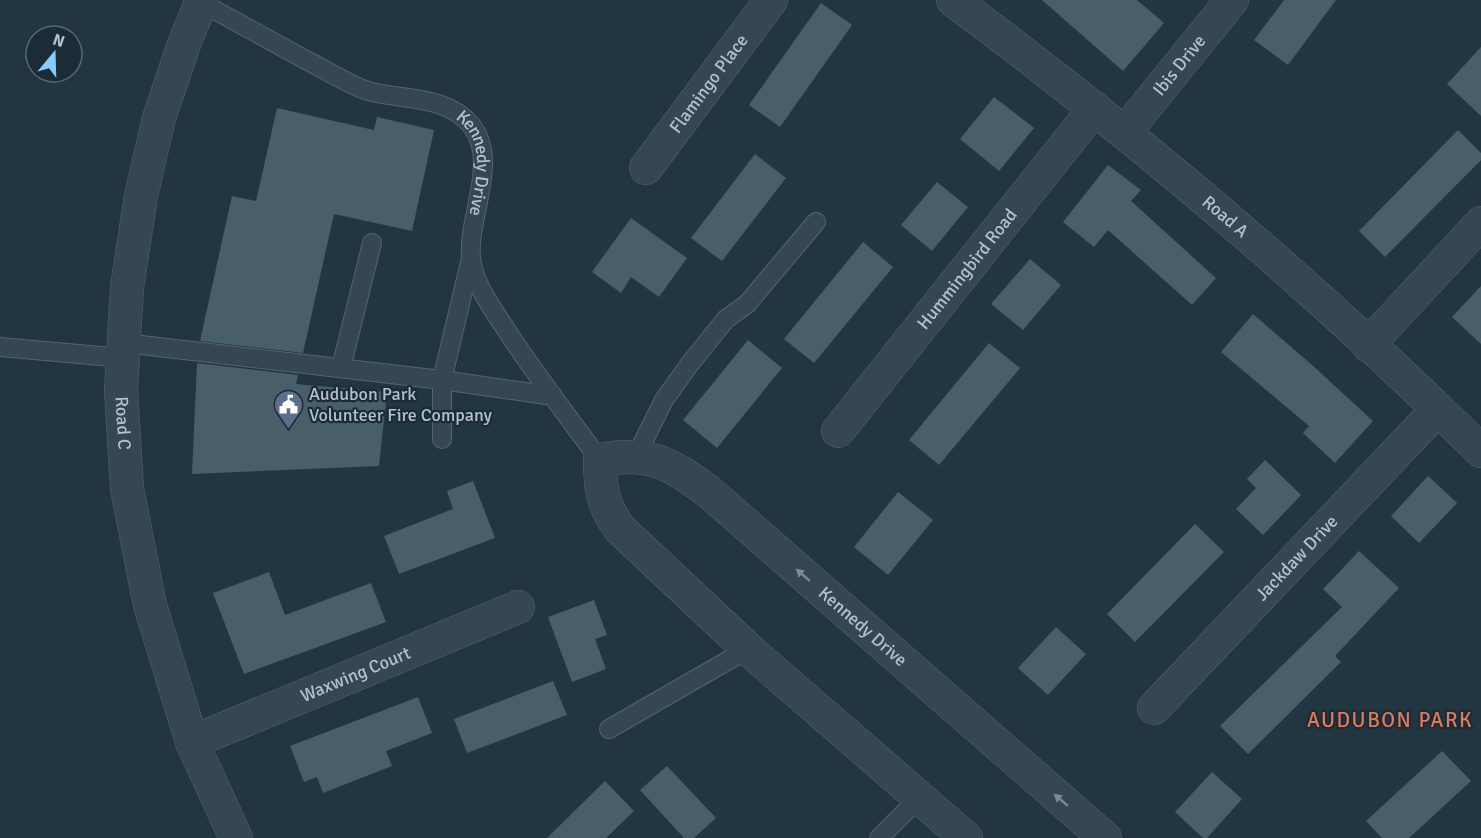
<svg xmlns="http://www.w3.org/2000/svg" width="1481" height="838" font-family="Signika,sans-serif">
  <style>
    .building { fill: #485e6a }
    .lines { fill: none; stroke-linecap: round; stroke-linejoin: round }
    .lane-casing { stroke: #55646e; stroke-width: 20 }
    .street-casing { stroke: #55646e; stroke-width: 34 }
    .lane { stroke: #374751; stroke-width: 18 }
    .street { stroke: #374751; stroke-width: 33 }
    .oneway { fill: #7b8a94 }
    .labels { text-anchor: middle; stroke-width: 4.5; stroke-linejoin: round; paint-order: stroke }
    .street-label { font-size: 18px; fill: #b3c1cb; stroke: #1c2c36 }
    .poi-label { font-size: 18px; fill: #b3c1cb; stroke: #1c2c36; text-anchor: start }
    .quarter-label { font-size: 21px; letter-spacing: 1.5px; fill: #df7a5b; stroke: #1c2c36 }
  </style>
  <rect width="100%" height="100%" fill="#223641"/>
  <g class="building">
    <path d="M1042,0H1137L1164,23L1123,71Z"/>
    <path d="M1284,0H1336L1288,65L1254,40Z"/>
    <path d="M821,3L852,25L780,127L749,105Z"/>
    <path d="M1481,47V116L1447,84Z"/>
    <path d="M994,97L1034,128L999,171L960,139Z"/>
    <path d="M277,108L374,130L377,117L434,130L412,231L334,214L303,353L200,341L232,196L256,201Z"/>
    <path d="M1458,130L1481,153V160L1385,257L1359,231Z"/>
    <path d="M755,154L786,178L722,261L691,238Z"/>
    <path d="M1108,165L1141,190L1131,201L1216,278L1192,305L1108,230L1094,247L1063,222Z"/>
    <path d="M937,182L968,207L932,251L901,225Z"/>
    <path d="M631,218L687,258L659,297L631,277L621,293L592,272Z"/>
    <path d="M863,242L893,267L814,363L784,339Z"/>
    <path d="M1030,259L1061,285L1023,330L991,304Z"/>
    <path d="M1481,286V344L1452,317Z"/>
    <path d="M1253,314L1311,364L1373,421L1335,463L1303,433L1309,426L1221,352Z"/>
    <path d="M748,340L782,368L717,448L683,420Z"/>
    <path d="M989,343L1020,368L939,465L909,440Z"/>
    <path d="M197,363L298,375L296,384L387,392L379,466L192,474Z"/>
    <path d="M1265,460L1301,495L1263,535L1236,509L1256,488L1247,479Z"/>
    <path d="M1428,476L1457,503L1419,543L1391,516Z"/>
    <path d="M473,481L495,538L399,574L384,536L453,509L447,491Z"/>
    <path d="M898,492L933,520L888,575L854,547Z"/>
    <path d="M1195,524L1224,552L1135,642L1107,614Z"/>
    <path d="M1359,551L1399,588L1335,656L1341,662L1248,754L1220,726L1342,607L1323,589Z"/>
    <path d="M269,572L285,615L371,583L386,622L244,674L213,593Z"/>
    <path d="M594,600L607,635L595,639L606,669L572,682L548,617Z"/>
    <path d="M1056,627L1086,654L1048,695L1018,668Z"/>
    <path d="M553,681L567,715L467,753L454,719Z"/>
    <path d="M418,697L432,733L386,751L392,766L323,793L317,777L304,782L290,746Z"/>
    <path d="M1442,751L1471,781L1409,838H1382L1366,821Z"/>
    <path d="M667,766L716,818L694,838H684L640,790Z"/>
    <path d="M1212,772L1242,799L1207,838H1203L1175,812Z"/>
    <path d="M605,781L634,811L606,838H547Z"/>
  </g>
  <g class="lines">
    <defs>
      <g id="lane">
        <path id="s1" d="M200,2C235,21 270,40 304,59C324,69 344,82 365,90C399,101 446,94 471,125C500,160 467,218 471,258C474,285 493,309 507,331C536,375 568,417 600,460"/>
        <path d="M124,343L442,380L553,396"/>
        <path d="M0,347L123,358"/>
        <path d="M341,368L372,243"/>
        <path d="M442,439V380L471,258"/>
        <path d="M636,456L664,400L689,365L726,319L747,304L816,222"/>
        <path d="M609,729L748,649"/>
        <path d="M879,838L919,798"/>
      </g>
      <g id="street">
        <path id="s2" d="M202,0L184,44L159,118L141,196L127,287L121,390L127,489L150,605L192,742L236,838"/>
        <path id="s3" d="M953,0C1139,138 1316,288 1481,451"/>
        <path id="s4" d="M1125,132L1232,0"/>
        <path id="s5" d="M646,168L771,0"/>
        <path d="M1368,345L1481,223"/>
        <path id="s6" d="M838,431L1095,108"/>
        <path id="s7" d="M1154,708L1438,409"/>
        <path id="s8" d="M192,742L518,607"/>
        <path id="s9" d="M966,838L748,649L620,529C603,506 600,489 600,460C649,450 671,464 709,492L1105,838"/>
      </g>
    </defs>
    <use href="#lane" class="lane-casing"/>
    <use href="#street" class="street-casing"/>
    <use href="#lane" class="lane"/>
    <use href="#street" class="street"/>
  </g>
  <defs><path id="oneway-solid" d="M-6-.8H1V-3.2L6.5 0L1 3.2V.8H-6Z" transform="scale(1.5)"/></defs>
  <g class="oneway">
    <use href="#oneway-solid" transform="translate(803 575) rotate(-139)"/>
    <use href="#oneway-solid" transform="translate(1061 800) rotate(-139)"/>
  </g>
  <defs>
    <symbol id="civic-pin" viewBox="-11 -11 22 30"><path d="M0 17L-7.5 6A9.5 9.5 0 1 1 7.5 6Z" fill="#5c6f8a" stroke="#1c2c36"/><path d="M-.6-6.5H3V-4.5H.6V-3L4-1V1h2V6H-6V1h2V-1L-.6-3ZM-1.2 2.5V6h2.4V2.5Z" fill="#fff"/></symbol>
  </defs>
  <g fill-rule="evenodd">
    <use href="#civic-pin" x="272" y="388" width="33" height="45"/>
  </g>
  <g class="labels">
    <g class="street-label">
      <text dy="6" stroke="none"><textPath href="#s4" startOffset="86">Ibis Drive</textPath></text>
      <text dy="6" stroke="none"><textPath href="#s5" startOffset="105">Flamingo Place</textPath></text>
      <text dy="6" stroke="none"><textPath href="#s1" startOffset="340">Kennedy Drive</textPath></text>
      <text dy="6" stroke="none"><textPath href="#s3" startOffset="348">Road A</textPath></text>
      <text dy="6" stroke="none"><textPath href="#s6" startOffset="207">Hummingbird Road</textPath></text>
      <text dy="6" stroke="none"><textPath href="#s2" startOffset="434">Road C</textPath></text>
      <text dy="6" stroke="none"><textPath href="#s7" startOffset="207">Jackdaw Drive</textPath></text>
      <text dy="6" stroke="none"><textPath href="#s9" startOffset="860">Kennedy Drive</textPath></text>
      <text dy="6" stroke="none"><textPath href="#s8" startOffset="177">Waxwing Court</textPath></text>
    </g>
    <g class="poi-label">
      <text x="309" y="400">Audubon Park<tspan x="309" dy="21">Volunteer Fire Company</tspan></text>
    </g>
    <g class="quarter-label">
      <text x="1390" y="727">AUDUBON PARK</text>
    </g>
  </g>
  <g transform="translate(54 54) rotate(19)"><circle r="28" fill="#1c2c36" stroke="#586872" stroke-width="1.5"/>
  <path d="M0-4.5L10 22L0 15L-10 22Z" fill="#85ccff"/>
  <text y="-9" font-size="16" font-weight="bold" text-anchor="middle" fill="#b3c1cb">N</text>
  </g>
</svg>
